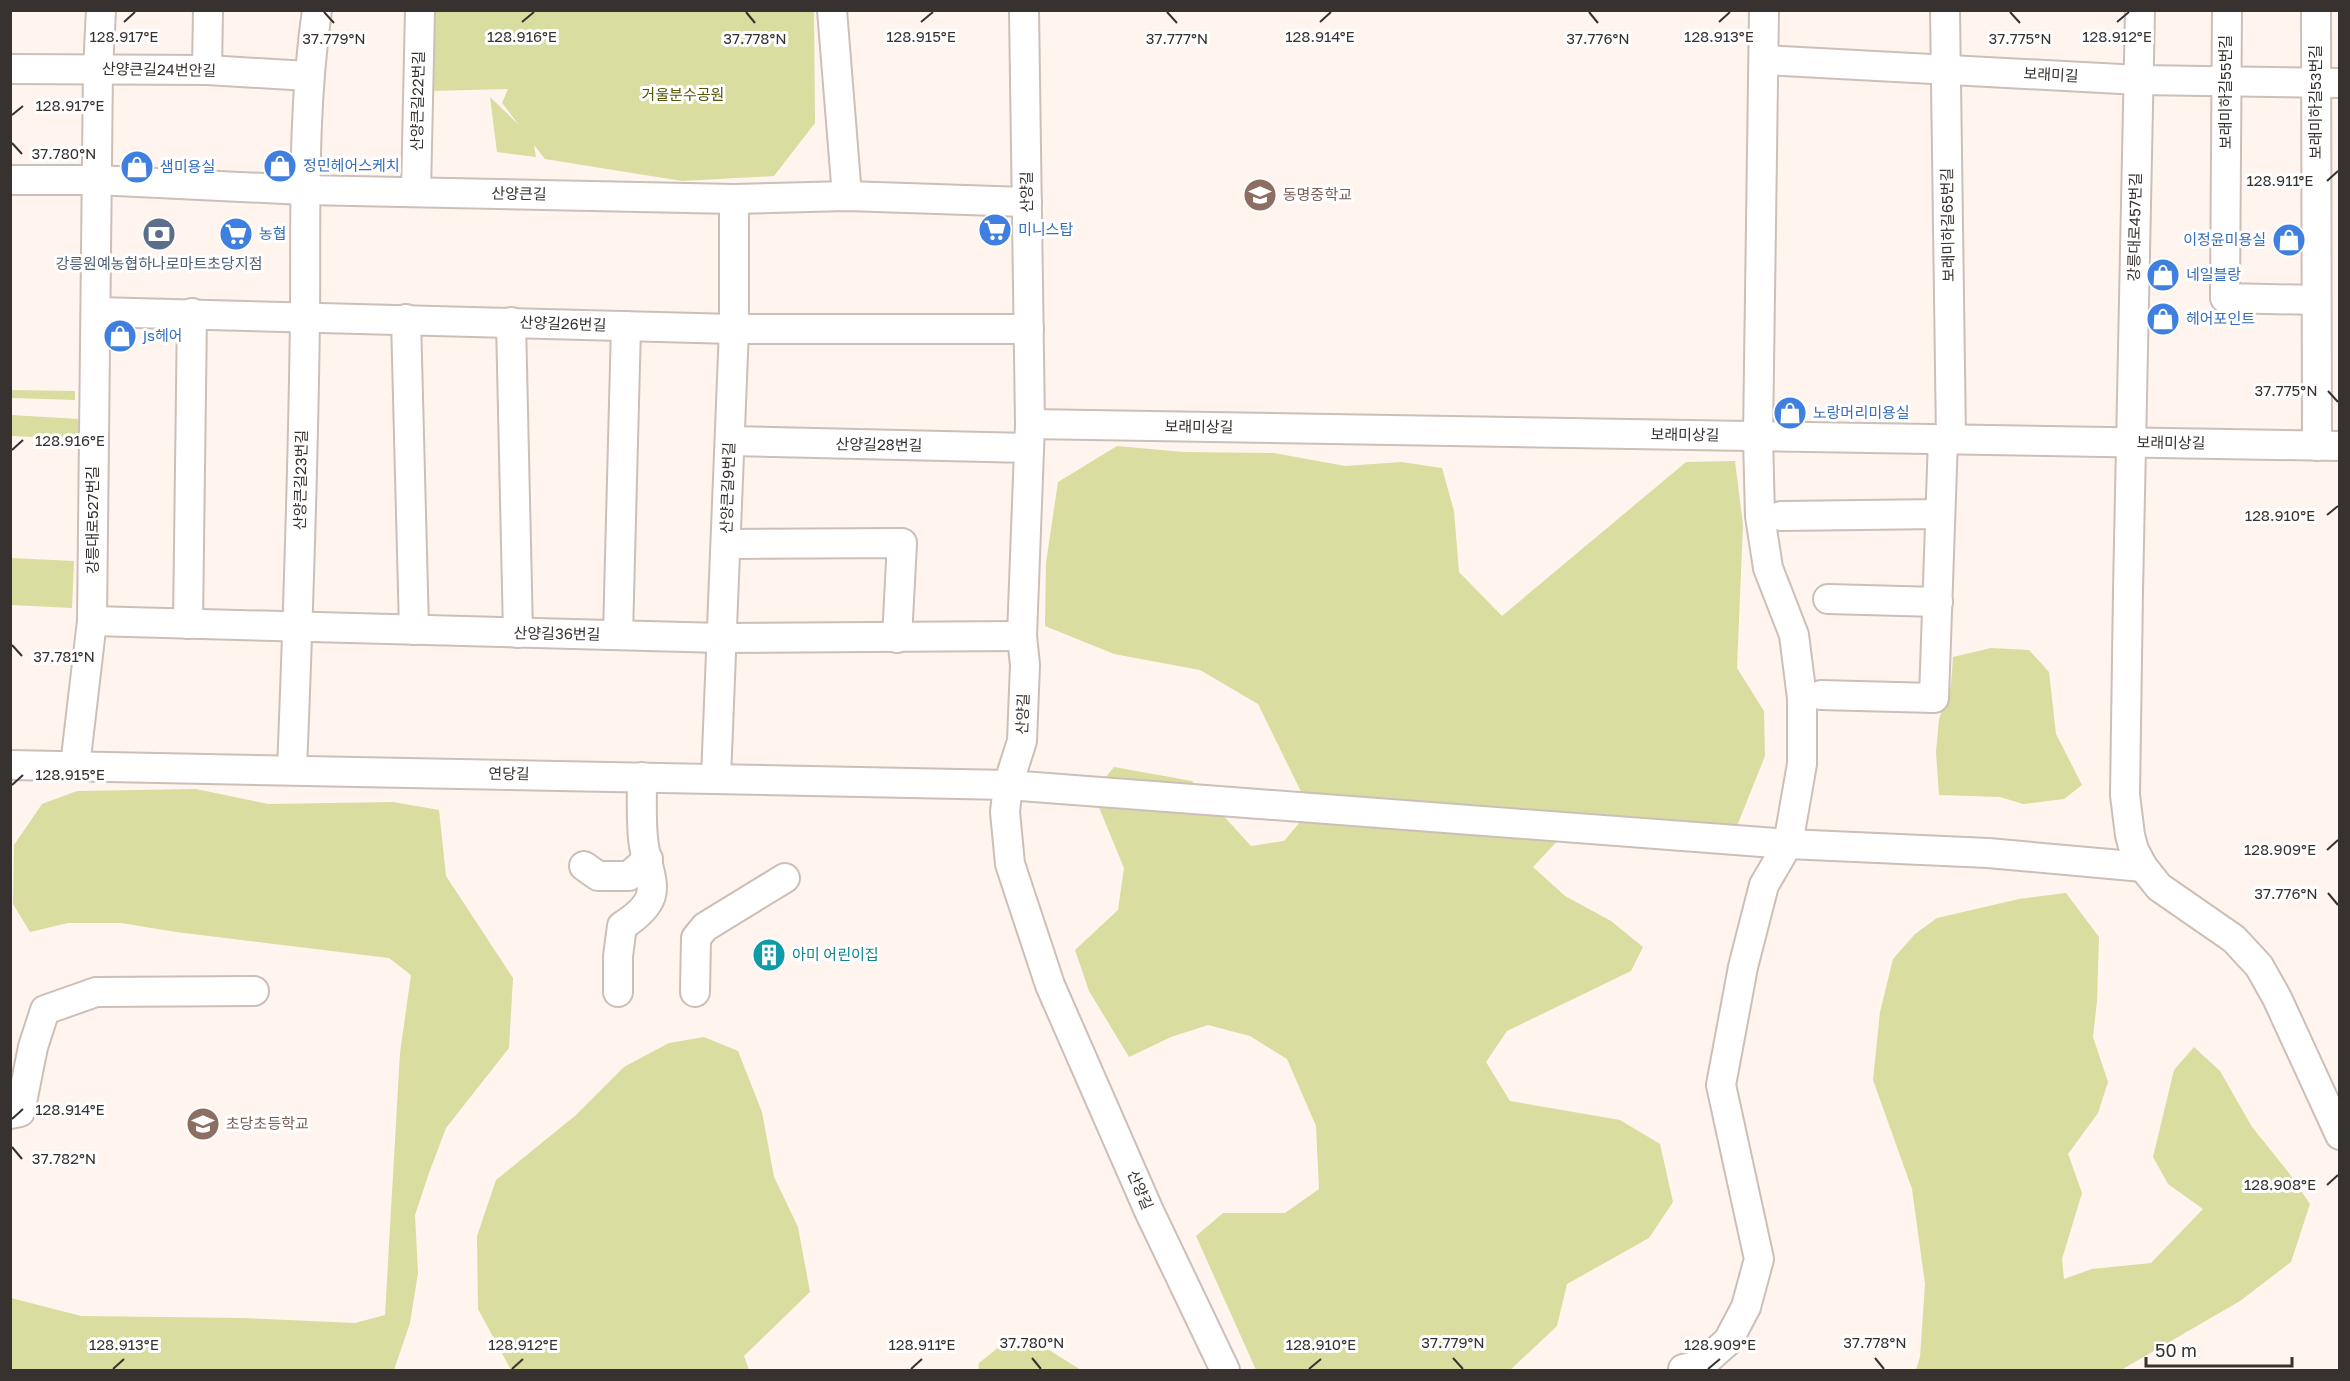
<svg xmlns="http://www.w3.org/2000/svg" width="2350" height="1381" font-family="'Golos Text','Noto Sans KR',sans-serif">
  <style>
    .green { fill: #d9dda0 }
    .lines { fill: none; stroke-linecap: round; stroke-linejoin: round }
    .minor-casing { stroke: #ccbfb8; stroke-width: 32 }
    .minor { stroke: #fff; stroke-width: 28 }
    .ticks { fill: none; stroke: #37322f; stroke-width: 2 }
    .labels { text-anchor: middle; stroke-width: 6; stroke-linejoin: round; paint-order: stroke }
    .street-label { font-size: 15px; fill: #37322f; stroke: #fff }
    .park-label { font-size: 15px; fill: #545505; stroke: #fff }
    .shop-label { font-size: 15px; fill: #366cbe; stroke: #fff; text-anchor: start }
    .education-label { font-size: 15px; fill: #785e54; stroke: #fff; text-anchor: start }
    .service-label { font-size: 15px; fill: #4e5e75; stroke: #fff }
    .culture-label { font-size: 15px; fill: #0d838f; stroke: #fff; text-anchor: start }
    .ticks-label { font-size: 15px; text-anchor: middle; fill: #37322f; stroke: #fff; stroke-width: 6; stroke-linejoin: round; paint-order: stroke }
  </style>
  <rect width="100%" height="100%" fill="#fff4ee"/>
  <g class="green">
    <path d="M431,11H814L815,123L774,176L682,181L545,159L534,145L536,157L497,152L490,97L519,125L502,103L508,89L431,91Z"/>
    <path d="M11,390L75,391V400L11,398Z"/>
    <path d="M11,415L79,419L78,439L11,436Z"/>
    <path d="M1117,446L1183,452L1274,453L1345,466L1401,462L1442,468L1454,511L1459,572L1502,616L1686,462L1735,461L1743,525L1737,668L1764,711L1765,756L1733,836L1578,819L1533,867L1565,896L1611,921L1643,947L1631,971L1507,1031L1486,1062L1510,1101L1620,1120L1660,1144L1673,1202L1649,1238L1567,1284L1557,1326L1510,1370H1256L1196,1236L1223,1213H1285L1319,1189L1316,1126L1287,1059L1250,1036L1208,1025L1171,1037L1129,1057L1089,991L1075,950L1118,910L1124,868L1093,793L1114,767L1192,781L1251,846L1284,841L1310,810L1258,704L1200,670L1114,654L1045,626L1046,563L1058,482Z"/>
    <path d="M11,558L74,561L72,608L11,605Z"/>
    <path d="M1991,648L2029,650L2049,672L2056,734L2082,785L2064,799L2023,804L2000,797L1939,795L1936,752L1939,719L1951,685L1953,657Z"/>
    <path d="M196,789L268,804L393,802L439,810L446,876L513,978L509,1048L446,1128L429,1173L415,1215L418,1273L410,1323L394,1370H11V1298L81,1316L242,1318L355,1323L385,1315L400,1053L411,975L389,958L176,932L121,923H68L30,932L13,904L14,845L42,804L77,791Z"/>
    <path d="M2066,893L2099,937L2097,1001L2093,1037L2108,1082L2098,1113L2068,1154L2082,1193L2062,1259L2064,1279L2092,1269L2151,1263L2203,1209L2168,1184L2153,1157L2174,1070L2194,1047L2220,1071L2252,1127L2289,1173L2310,1204L2291,1262L2240,1301L2121,1370H1916L1920,1357L1925,1284L1912,1189L1873,1080L1880,1012L1893,959L1915,934L1937,918L2019,899Z"/>
    <path d="M704,1037L738,1051L762,1112L774,1177L798,1227L810,1292L744,1356L749,1370H511L478,1309L477,1236L496,1180L576,1115L624,1067L669,1043Z"/>
    <path d="M1004,1343L1049,1350L1081,1370H978L979,1363Z"/>
  </g>
  <g class="lines">
    <defs>
      <g id="minor">
        <path d="M832,10L847,196"/>
        <path d="M1024,10L1030,424L1022,636L1025,665L1022,741L1008,785L1005,812L1010,864L1050,985L1149,1211L1225,1370"/>
        <path d="M1945,10L1951,440"/>
        <path d="M2140,10L2128,591L2125,795L2130,835L2134,850L2143,867L2159,887L2234,939L2259,966L2277,998L2340,1135"/>
        <path d="M2227,10L2225,298L2316,300"/>
        <path d="M2316,10L2317,446"/>
        <path d="M1764,60L2139,80L2340,83"/>
        <path d="M10,69L207,70L308,76"/>
        <path d="M207,70L208,10"/>
        <path d="M10,180H96L304,190L734,199L847,196L1027,202"/>
        <path d="M416,191L420,10"/>
        <path d="M97,312L734,329H1029"/>
        <path d="M406,319L414,630"/>
        <path d="M511,322L518,633"/>
        <path d="M1030,424L2340,446"/>
        <path d="M730,441L1028,448"/>
        <path d="M1781,516L1940,514"/>
        <path d="M726,544L902,543L897,638"/>
        <path d="M1828,599L1938,602"/>
        <path d="M92,621L722,638L1022,636"/>
        <path d="M188,624L192,313"/>
        <path d="M618,635L626,326"/>
        <path d="M1821,695L1934,698L1943,439"/>
        <path d="M10,765L1008,785L1788,844L1988,853L2143,867"/>
        <path d="M75,766L92,621L98,69L101,10"/>
        <path d="M292,770C298,620 303,469 305,318C306,213 302,115 317,10"/>
        <path d="M716,778L734,329V199"/>
        <path d="M584,866L598,876H629L648,859"/>
        <path d="M618,992V956L622,926C670,895 647,881 643,838C641,818 642,797 642,777"/>
        <path d="M695,992L696,938L705,927L785,878"/>
        <path d="M10,1114L20,1112L33,1047L45,1010L96,992L254,991"/>
        <path d="M1683,1369L1702,1364L1728,1341L1746,1307L1759,1259L1721,1085L1743,967L1764,885L1788,844L1802,764V698L1794,635L1768,568L1760,516L1758,437L1764,10"/>
      </g>
    </defs>
    <use href="#minor" class="minor-casing"/>
    <use href="#minor" class="minor"/>
  </g>
  <path class="ticks" d="M324,12L334,23M746,12L755,23M1167,12L1177,23M1589,12L1598,23M2010,12L2020,23M124,22L135,12M522,22L534,12M921,22L933,12M1320,22L1331,12M1719,22L1730,12M2117,22L2129,12M12,115L23,106M12,143L22,154M2327,181L2338,171M2328,391L2338,402M12,450L23,440M2327,515L2338,506M12,645L22,656M12,785L23,775M2327,850L2338,840M2328,893L2338,905M12,1119L23,1109M12,1147L22,1159M2327,1185L2338,1175M1032,1358L1041,1369M1453,1358L1463,1369M1875,1358L1884,1369M113,1369L124,1359M512,1369L523,1359M911,1369L922,1359M1309,1369L1321,1359M1708,1369L1720,1359"/>
  <defs>
    <symbol id="shop-disc" viewBox="-11 -11 22 22"><circle r="9.5" fill="#3f7fe0" stroke="#fff"/><path d="M-5-2.5h2.3a2.7 3.5 0 0 1 5.4 0H5L5.5 6h-11ZM-1.5-2.5h3a1.5 2.3 0 0 0-3 0Z" fill="#fff"/></symbol>
    <symbol id="school-disc" viewBox="-11 -11 22 22"><circle r="9.5" fill="#8d6e63" stroke="#fff"/><path d="M0-5L7-2L0 1L-7-2ZM-4 1L0 2.5L4 1V4Q0 6-4 4Z" fill="#fff"/></symbol>
    <symbol id="supermarket-disc" viewBox="-11 -11 22 22"><circle r="9.5" fill="#3f7fe0" stroke="#fff"/><path d="M-6-5.5h2.5l.6 2H6L4.5 2H-2.5L-4.4-4H-6ZM-1.5 3.2a1.3 1.3 0 1 0 .1 0ZM3 3.2a1.3 1.3 0 1 0 .1 0Z" fill="#fff"/></symbol>
    <symbol id="bank-disc" viewBox="-11 -11 22 22"><circle r="9.5" fill="#5c6f8a" stroke="#fff"/><path d="M-6-4H6V4H-6ZM0-2.3a2.3 2.3 0 1 0 0 4.6a2.3 2.3 0 1 0 0-4.6Z" fill="#fff"/></symbol>
    <symbol id="building-disc" viewBox="-11 -11 22 22"><circle r="9.5" fill="#0f9aa8" stroke="#fff"/><path d="M-4-6H4V6H1V3H-1V6H-4ZM-2.5-4.3h1.7v1.8h-1.7ZM.8-4.3h1.7v1.8H.8ZM-2.5-1h1.7V.8h-1.7ZM.8-1h1.7V.8H.8Z" fill="#fff"/></symbol>
  </defs>
  <g fill-rule="evenodd">
    <use href="#shop-disc" x="261" y="147" width="38" height="38"/>
    <use href="#shop-disc" x="118" y="148" width="38" height="38"/>
    <use href="#school-disc" x="1241" y="176" width="38" height="38"/>
    <use href="#supermarket-disc" x="976" y="211" width="38" height="38"/>
    <use href="#bank-disc" x="140" y="215" width="38" height="38"/>
    <use href="#supermarket-disc" x="217" y="215" width="38" height="38"/>
    <use href="#shop-disc" x="2270" y="221" width="38" height="38"/>
    <use href="#shop-disc" x="2144" y="256" width="38" height="38"/>
    <use href="#shop-disc" x="2144" y="300" width="38" height="38"/>
    <use href="#shop-disc" x="101" y="317" width="38" height="38"/>
    <use href="#shop-disc" x="1771" y="394" width="38" height="38"/>
    <use href="#building-disc" x="750" y="936" width="38" height="38"/>
    <use href="#school-disc" x="184" y="1105" width="38" height="38"/>
  </g>
  <g class="labels">
    <g class="street-label">
      <text transform="translate(159 70) rotate(1)" y="5">산양큰길24번안길</text>
      <text transform="translate(2051 75) rotate(3)" y="5">보래미길</text>
      <text transform="translate(2226 92) rotate(-90)" y="5">보래미하길55번길</text>
      <text transform="translate(418 101) rotate(-89)" y="5">산양큰길22번길</text>
      <text transform="translate(2316 102) rotate(-90)" y="5">보래미하길53번길</text>
      <text transform="translate(1027 192) rotate(-91)" y="5">산양길</text>
      <text transform="translate(519 194) rotate(1)" y="5">산양큰길</text>
      <text transform="translate(1948 225) rotate(-91)" y="5">보래미하길65번길</text>
      <text transform="translate(2135 227) rotate(-89)" y="5">강릉대로457번길</text>
      <text transform="translate(563 324) rotate(2)" y="5">산양길26번길</text>
      <text transform="translate(1199 427) rotate(1)" y="5">보래미상길</text>
      <text transform="translate(1685 435) rotate(1)" y="5">보래미상길</text>
      <text transform="translate(2171 443) rotate(1)" y="5">보래미상길</text>
      <text transform="translate(879 445) rotate(1)" y="5">산양길28번길</text>
      <text transform="translate(301 480) rotate(-89)" y="5">산양큰길23번길</text>
      <text transform="translate(728 488) rotate(-88)" y="5">산양큰길9번길</text>
      <text transform="translate(93 520) rotate(-90)" y="5">강릉대로527번길</text>
      <text transform="translate(557 634) rotate(1)" y="5">산양길36번길</text>
      <text transform="translate(1023 714) rotate(-88)" y="5">산양길</text>
      <text transform="translate(509 774) rotate(1)" y="5">연당길</text>
      <text transform="translate(1140 1190) rotate(67)" y="5">산양길</text>
    </g>
    <g class="park-label">
      <text x="683" y="100">거울분수공원</text>
    </g>
    <g class="shop-label">
      <text x="303" y="171">정민헤어스케치</text>
      <text x="160" y="172">샘미용실</text>
      <text x="1018" y="235">미니스탑</text>
      <text x="259" y="239">농협</text>
      <text x="2266" y="245" text-anchor="end">이정윤미용실</text>
      <text x="2186" y="280">네일블랑</text>
      <text x="2186" y="324">헤어포인트</text>
      <text x="143" y="341">js헤어</text>
      <text x="1813" y="418">노랑머리미용실</text>
    </g>
    <g class="education-label">
      <text x="1283" y="200">동명중학교</text>
      <text x="226" y="1129">초당초등학교</text>
    </g>
    <g class="service-label">
      <text x="159" y="269">강릉원예농협하나로마트초당지점</text>
    </g>
    <g class="culture-label">
      <text x="792" y="960">아미 어린이집</text>
    </g>
  </g>
  <g class="ticks-label">
    <text x="2117" y="42">128.912°E</text>
    <text x="124" y="42">128.917°E</text>
    <text x="522" y="42">128.916°E</text>
    <text x="921" y="42">128.915°E</text>
    <text x="1320" y="42">128.914°E</text>
    <text x="1719" y="42">128.913°E</text>
    <text x="1598" y="44">37.776°N</text>
    <text x="334" y="44">37.779°N</text>
    <text x="755" y="44">37.778°N</text>
    <text x="1177" y="44">37.777°N</text>
    <text x="2020" y="44">37.775°N</text>
    <text x="70" y="111">128.917°E</text>
    <text x="64" y="159">37.780°N</text>
    <text x="2280" y="186">128.911°E</text>
    <text x="2286" y="396">37.775°N</text>
    <text x="70" y="446">128.916°E</text>
    <text x="2280" y="521">128.910°E</text>
    <text x="64" y="662">37.781°N</text>
    <text x="70" y="780">128.915°E</text>
    <text x="2280" y="855">128.909°E</text>
    <text x="2286" y="899">37.776°N</text>
    <text x="70" y="1115">128.914°E</text>
    <text x="64" y="1164">37.782°N</text>
    <text x="2280" y="1190">128.908°E</text>
    <text x="1032" y="1348">37.780°N</text>
    <text x="1453" y="1348">37.779°N</text>
    <text x="1875" y="1348">37.778°N</text>
    <text x="124" y="1350">128.913°E</text>
    <text x="523" y="1350">128.912°E</text>
    <text x="922" y="1350">128.911°E</text>
    <text x="1321" y="1350">128.910°E</text>
    <text x="1720" y="1350">128.909°E</text>
  </g>
  <rect width="2350" height="1381" fill="none" stroke="#37322f" stroke-width="24"/>
  <path d="M2146 1357v9h146v-9" fill="none" stroke="#37322f" stroke-width="3"/>
  <text x="2155" y="1357" font-size="18" fill="#37322f" stroke="#ffffff" stroke-width="4.5" paint-order="stroke">50 m</text>
</svg>
